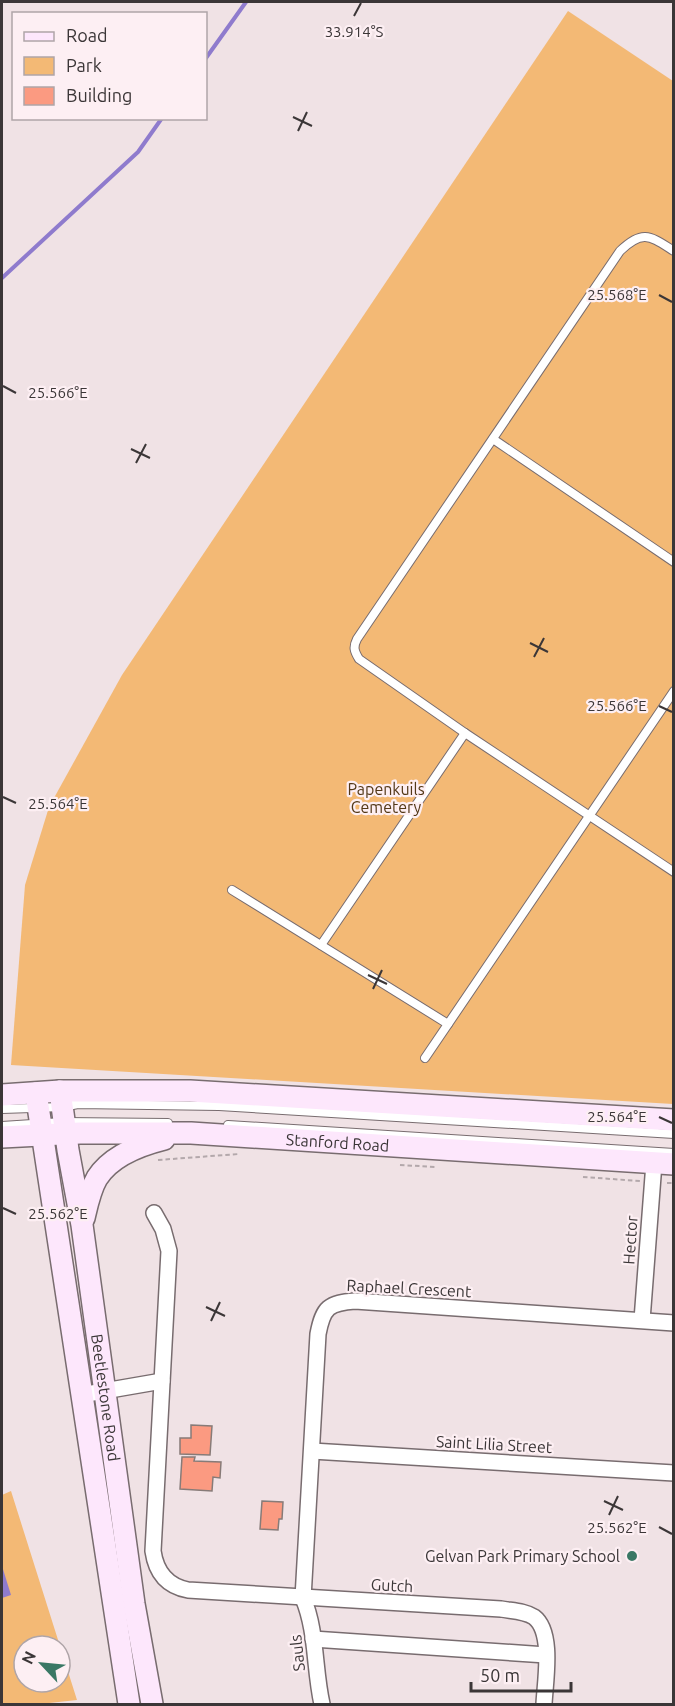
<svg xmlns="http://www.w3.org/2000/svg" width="675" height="1706" font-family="Ubuntu,sans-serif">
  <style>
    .green { fill: #f3b975; fill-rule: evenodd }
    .water { fill: #8f7bcd }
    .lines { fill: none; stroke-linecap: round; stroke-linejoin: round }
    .stream { stroke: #8f7bcd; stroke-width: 4 }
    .building { fill: #fb9a81; stroke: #877b78; stroke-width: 1.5 }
    .lane-casing { stroke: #786c6f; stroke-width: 10 }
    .street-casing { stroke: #786c6f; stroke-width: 18 }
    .secondary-casing { stroke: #786c6f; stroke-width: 24 }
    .path { stroke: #b3a8ab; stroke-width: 2; stroke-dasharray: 4.5 3; stroke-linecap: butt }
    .lane { stroke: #fff; stroke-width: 8 }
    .street { stroke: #fff; stroke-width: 15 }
    .secondary { stroke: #fde7fc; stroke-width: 21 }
    .ticks { fill: none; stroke: #3b3637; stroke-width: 2 }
    .poi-dot { fill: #3a7865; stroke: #fdeff3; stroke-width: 2 }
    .labels { text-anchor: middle; stroke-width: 4.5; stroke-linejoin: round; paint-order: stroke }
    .park-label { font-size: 16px; fill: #533817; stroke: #fdeff3 }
    .street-label { font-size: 16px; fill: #3b3637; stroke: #fdeff3 }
    .poi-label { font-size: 16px; fill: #3b3637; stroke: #fdeff3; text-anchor: end }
    .ticks-label { font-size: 15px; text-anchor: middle; fill: #3b3637; stroke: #fdeff3; stroke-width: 4.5; stroke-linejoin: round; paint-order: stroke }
  </style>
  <rect width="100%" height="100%" fill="#f0e2e5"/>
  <g class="green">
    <path d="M568,11L673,81V1104L11,1065L25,885L49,807L122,675Z"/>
    <path d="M11,1491L77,1700L40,1704H2V1495ZM24,1646H60V1682H24Z"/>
  </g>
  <path class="water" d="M2,1566L11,1595L2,1598Z"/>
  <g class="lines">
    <g class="stream">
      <path d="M206,58L246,2"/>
      <path d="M2,278L138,152L162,118"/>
    </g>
  </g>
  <g class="building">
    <path d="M191,1425L212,1426L210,1455L180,1454V1438H191Z"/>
    <path d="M182,1457H195L194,1461L221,1462L220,1478L213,1477L212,1491L180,1489Z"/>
    <path d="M262,1501L283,1502L282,1519H279L278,1530L260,1529Z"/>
  </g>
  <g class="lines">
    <defs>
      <g id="lane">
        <path d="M674,251C650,236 643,229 620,251L357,639C353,647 354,651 359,659L465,733L674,872"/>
        <path d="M493,439L674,562"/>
        <path d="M232,890L448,1024"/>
        <path d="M321,945L465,733"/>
        <path d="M425,1058L674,691"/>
        <path d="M2,1109L62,1107L78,1104L219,1106L674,1134"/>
        <path d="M228,1125L674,1153"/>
        <path d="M2,1126L63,1122L168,1123"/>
      </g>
      <g id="street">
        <path d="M154,1213L163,1229L169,1251L153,1551C156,1572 167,1586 188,1590L501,1609C512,1611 525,1611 534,1617C554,1632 545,1682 544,1704"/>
        <path d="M642,1320L654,1163"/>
        <path d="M81,1395L162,1381"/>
        <path d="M312,1451L674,1473"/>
        <path d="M313,1639L546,1655"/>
        <path d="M322,1704C314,1669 317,1631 303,1598L318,1334C323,1307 329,1303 355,1301L674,1323"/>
      </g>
      <g id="secondary">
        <path id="s1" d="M60,1091L68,1150L82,1225L134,1604L152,1704"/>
        <path d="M36,1093L129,1704"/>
        <path d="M2,1095L60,1091H190L674,1120"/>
        <path id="s2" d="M2,1137L80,1133H191L674,1164"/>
        <path d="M84,1218C87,1205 90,1190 97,1178C111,1156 140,1145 164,1139"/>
      </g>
    </defs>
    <use href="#lane" class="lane-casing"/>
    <use href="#street" class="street-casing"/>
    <use href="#secondary" class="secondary-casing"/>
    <g class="path">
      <path d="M158,1160L239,1154"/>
      <path d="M400,1165L436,1167"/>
      <path d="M583,1177L640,1181"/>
      <path d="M667,1183H674"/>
    </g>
    <use href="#lane" class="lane"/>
    <use href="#street" class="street"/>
    <use href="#secondary" class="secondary"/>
  </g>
  <path class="ticks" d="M354,16L361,3M293,117L312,126M298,131L307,112M659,295L672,302M3,386L16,393M131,449L150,458M136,463L146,444M530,643L548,652M534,657L544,638M659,706L672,712M3,797L16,803M368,975L387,984M373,989L382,970M659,1117L672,1123M3,1208L16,1214M206,1307L225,1316M211,1321L220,1302M604,1501L623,1510M609,1515L618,1496M659,1527L672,1534"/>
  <circle class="poi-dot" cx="632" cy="1556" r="6"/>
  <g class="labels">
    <g class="park-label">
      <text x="386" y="795">Papenkuils<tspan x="386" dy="18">Cemetery</tspan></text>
    </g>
    <g class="street-label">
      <text dy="6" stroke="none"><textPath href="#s2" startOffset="336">Stanford Road</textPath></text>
      <text transform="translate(630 1240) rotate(-86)" y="6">Hector</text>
      <text transform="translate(409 1288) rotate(3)" y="6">Raphael Crescent</text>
      <text dy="6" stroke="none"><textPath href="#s1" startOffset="310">Beetlestone Road</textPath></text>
      <text transform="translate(494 1444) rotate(3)" y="6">Saint Lilia Street</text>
      <text transform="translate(392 1585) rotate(3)" y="6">Gutch</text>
      <text transform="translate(297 1653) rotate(-96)" y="6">Sauls</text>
    </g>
    <g class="poi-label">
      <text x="620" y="1562">Gelvan Park Primary School</text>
    </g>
  </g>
  <g class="ticks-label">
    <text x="354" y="37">33.914°S</text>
    <text x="617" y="300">25.568°E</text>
    <text x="58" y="398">25.566°E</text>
    <text x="617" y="711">25.566°E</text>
    <text x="58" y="809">25.564°E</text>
    <text x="617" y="1122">25.564°E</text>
    <text x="58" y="1219">25.562°E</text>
    <text x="617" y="1533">25.562°E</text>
  </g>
  <rect width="675" height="1706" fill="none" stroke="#3b3637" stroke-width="6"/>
  <rect x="12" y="12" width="195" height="108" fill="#fdeff3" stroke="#afa5a8" stroke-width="1.5"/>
  <rect x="24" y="32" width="30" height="9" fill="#fde7fc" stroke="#afa5a8" stroke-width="1.5"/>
  <text x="66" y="42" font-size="18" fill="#3b3637">Road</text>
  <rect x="24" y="57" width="30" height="18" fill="#f3b975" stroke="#afa5a8" stroke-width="1.5"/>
  <text x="66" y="72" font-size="18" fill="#3b3637">Park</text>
  <rect x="24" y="87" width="30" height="18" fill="#fb9a81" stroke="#afa5a8" stroke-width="1.5"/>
  <text x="66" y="102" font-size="18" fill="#3b3637">Building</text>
  <g transform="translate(42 1664) rotate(296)"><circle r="28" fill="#fdeff3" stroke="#afa5a8" stroke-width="1.5"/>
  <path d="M0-4.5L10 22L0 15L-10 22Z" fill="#3a7865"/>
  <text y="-9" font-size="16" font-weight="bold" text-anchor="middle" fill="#3b3637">N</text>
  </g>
  <path d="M471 1682v9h100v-9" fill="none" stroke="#3b3637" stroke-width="3"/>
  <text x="480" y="1682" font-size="18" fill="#3b3637" stroke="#fdeff3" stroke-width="4.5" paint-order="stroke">50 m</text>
</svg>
